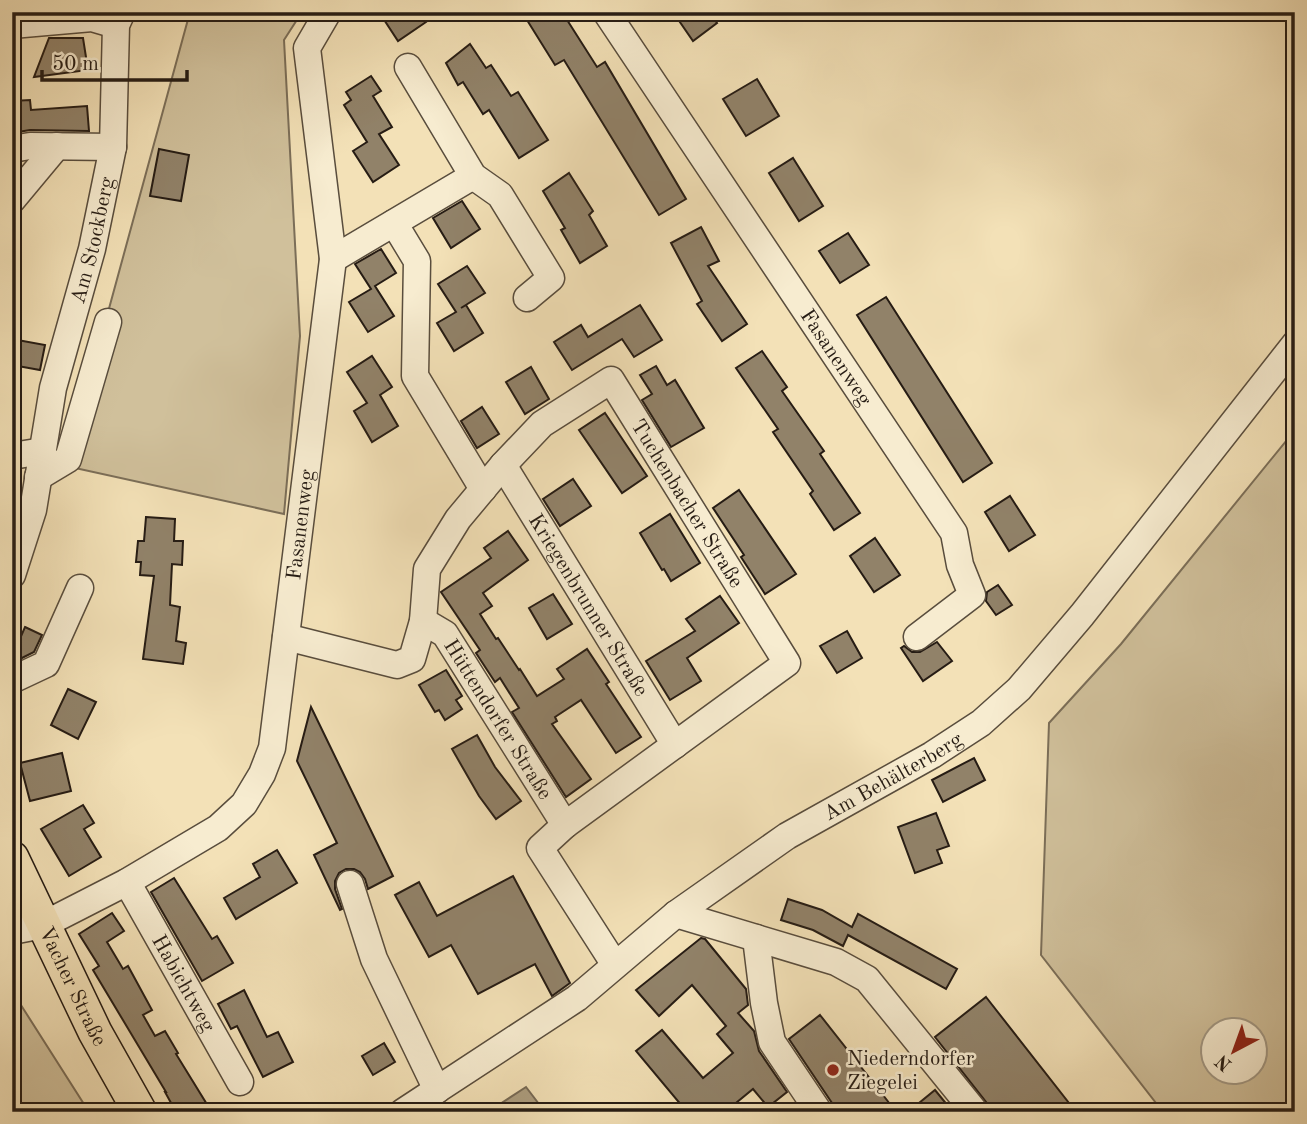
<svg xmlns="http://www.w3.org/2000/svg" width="1307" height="1124" font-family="'Old Standard TT',serif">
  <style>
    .green { fill: #d0c09b; stroke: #7b6e58; stroke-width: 2; fill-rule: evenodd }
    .water { fill: #ad9e80; stroke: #776a55; stroke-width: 2 }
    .building { fill: #918269; stroke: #261c14; stroke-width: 2 }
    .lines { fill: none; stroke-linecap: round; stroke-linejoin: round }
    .minor-casing { stroke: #594d3d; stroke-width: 29 }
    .major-casing { stroke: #261c14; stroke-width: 36 }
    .minor { stroke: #f7ecd0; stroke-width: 26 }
    .major { stroke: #f3e1b7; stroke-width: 33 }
    .poi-dot { fill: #8f2418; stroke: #f7ecd0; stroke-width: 2.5 }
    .labels { text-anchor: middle; stroke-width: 5; stroke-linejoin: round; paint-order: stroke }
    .street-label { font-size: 21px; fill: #261c14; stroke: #f7ecd0 }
    .poi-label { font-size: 21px; fill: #261c14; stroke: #f7ecd0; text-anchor: start }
  </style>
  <rect width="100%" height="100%" fill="#f3e1b7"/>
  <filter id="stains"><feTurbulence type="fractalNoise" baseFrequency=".00286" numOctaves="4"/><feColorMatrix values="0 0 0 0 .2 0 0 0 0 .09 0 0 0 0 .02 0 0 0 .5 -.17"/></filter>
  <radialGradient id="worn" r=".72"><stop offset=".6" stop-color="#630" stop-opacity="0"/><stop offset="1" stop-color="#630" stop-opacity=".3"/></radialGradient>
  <g class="green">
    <path d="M190,12H302L284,40L300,336L284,514L66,466Z"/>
    <path d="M1295,430V1112H1163L1041,955L1049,723L1121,644ZM1212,1030H1254V1072H1212Z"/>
    <path d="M12,991L89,1112H12Z"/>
  </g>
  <path class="water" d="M526,1087L545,1112H506L500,1104Z"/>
  <g class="building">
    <path d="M379,12H420L426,22L398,41Z"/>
    <path d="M522,12H562L597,67L605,62L686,199L659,215L564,60L555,65Z"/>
    <path d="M673,12H709L717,23L693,41Z"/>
    <path d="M49,38H83L88,70L34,77Z"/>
    <path d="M470,44L486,68L491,65L511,96L518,92L548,140L519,158L489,110L483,114L463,82L458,85L446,63Z"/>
    <path d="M371,76L381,91L373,96L392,127L379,134L399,165L373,182L353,151L367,142L344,105L351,100L346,92Z"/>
    <path d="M757,79L779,116L746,136L723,99Z"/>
    <path d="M30,100L31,110L87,106L89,131L30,130L12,133V101Z"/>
    <path d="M159,149L189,155L181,201L150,196Z"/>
    <path d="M793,158L823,206L799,221L769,173Z"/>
    <path d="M569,173L593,211L589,215L607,246L580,263L561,230L565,228L543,191Z"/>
    <path d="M462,201L480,229L451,248L433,218Z"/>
    <path d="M701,227L719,261L708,266L747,324L722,341L697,304L702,301L671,243Z"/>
    <path d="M848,233L869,265L840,283L819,251Z"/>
    <path d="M381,249L396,273L375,286L394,316L368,332L349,302L371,289L355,264Z"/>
    <path d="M467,266L485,293L461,308L466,305L483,333L454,351L437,323L456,312L438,284Z"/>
    <path d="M886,297L992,463L963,482L857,315Z"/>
    <path d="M640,305L662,340L634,357L622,339L572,370L554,342L581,325L588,337Z"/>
    <path d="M12,339L45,345L40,370L12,365Z"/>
    <path d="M762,351L787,387L782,391L824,451L820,454L860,513L834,530L810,494L813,491L773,432L778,429L736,368Z"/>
    <path d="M372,356L392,387L380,395L398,426L372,442L354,411L367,403L347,372Z"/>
    <path d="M656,366L667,385L675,380L704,428L671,447L642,400L652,394L640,375Z"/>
    <path d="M531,367L549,399L525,414L506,382Z"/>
    <path d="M482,407L499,434L477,448L461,421Z"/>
    <path d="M605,413L647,476L622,493L579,430Z"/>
    <path d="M573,479L591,506L560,526L543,499Z"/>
    <path d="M739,490L796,574L765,594L741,557L744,555L713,508Z"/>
    <path d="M1010,496L1035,535L1009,551L985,512Z"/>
    <path d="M670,514L700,563L671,581L664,569L662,570L640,533Z"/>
    <path d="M146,517L175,519L174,541H183L182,565L172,564L170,605L180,607L176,641L186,643L183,664L143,659L154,576L140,575L141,562H136L138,541H144Z"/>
    <path d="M508,531L528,560L483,593L492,606L480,614L496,639L498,638L519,670L520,669L537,696L564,679L557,669L587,649L609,682L606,684L641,737L616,753L581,700L555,717L557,721L552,724L591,779L566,797L512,712L519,708L500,678L495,682L476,653L480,650L441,592L491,558L484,548Z"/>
    <path d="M875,538L900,575L874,592L850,556Z"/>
    <path d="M998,585L1012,605L996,615L986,601L987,592Z"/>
    <path d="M553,594L572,624L547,639L529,608Z"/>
    <path d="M720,596L739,623L687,658L701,681L670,700L646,661L695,631L686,619Z"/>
    <path d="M25,627L42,635L34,652L16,661L12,657Z"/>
    <path d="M847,631L862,658L837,673L820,646Z"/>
    <path d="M937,642L952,661L923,681L901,648L904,646L912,652H920Z"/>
    <path d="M446,670L462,696L456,700L462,709L445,720L439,710L435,712L419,685Z"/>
    <path d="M68,689L96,702L78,739L51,725Z"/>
    <path d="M311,707L393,876L368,889L365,879L360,872L354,869H346L339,873L335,881V889L342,909L340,910L314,855L337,843L297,761Z"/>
    <path d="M477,735L495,767L521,801L496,819L479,796L452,749Z"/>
    <path d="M62,753L71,791L30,801L20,763Z"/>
    <path d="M974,758L985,780L943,802L932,780Z"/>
    <path d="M83,805L94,823L84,829L101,857L69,876L41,829Z"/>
    <path d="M936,813L949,846L937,850L942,863L915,873L898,827Z"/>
    <path d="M277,850L297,883L236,919L224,898L260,877L253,864Z"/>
    <path d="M513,876L570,983L552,996L535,964L478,994L451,945L429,957L395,895L419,882L437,916Z"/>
    <path d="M174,878L212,939L217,936L233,963L202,981L151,892Z"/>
    <path d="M788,899L822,910L852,927L858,914L957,969L946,989L848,935L843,946L813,930L781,920Z"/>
    <path d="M112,913L124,931L107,942L123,969L128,966L152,1010L143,1015L155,1036L165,1031L178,1053L176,1054L208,1106L199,1112H176L165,1092H166L93,970L99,966L79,934Z"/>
    <path d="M701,938L705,939L746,989L748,1005L738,1013L754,1031L759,1051L787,1092L768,1107L753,1089L725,1112H687L636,1051L662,1030L703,1078L733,1053L717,1034L726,1026L692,985L659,1016L636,990Z"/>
    <path d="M244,990L267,1037L278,1032L293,1062L263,1077L237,1026L231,1029L218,1004Z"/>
    <path d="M986,997L1076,1112H994L935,1037Z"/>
    <path d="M820,1015L883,1095L896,1112H836L832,1103L789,1039Z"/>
    <path d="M384,1043L395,1062L373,1075L362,1056Z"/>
    <path d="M935,1090L953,1112H908Z"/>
  </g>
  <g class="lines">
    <defs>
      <g id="minor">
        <path id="s1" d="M606,12L954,533L960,565L972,595L917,637"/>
        <path d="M12,25L92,18L116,25"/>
        <path d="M408,67L473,176L500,195L551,278L527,298"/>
        <path d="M12,149L30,146L113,147"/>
        <path d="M12,200L57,146"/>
        <path d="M394,223L417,261L415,376L483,489"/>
        <path d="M333,259L473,176"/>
        <path d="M12,456L43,451"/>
        <path id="s2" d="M503,465L675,745"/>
        <path d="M38,477L68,459L108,322"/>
        <path id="s3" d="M12,575L33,510L53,388L92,249L113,147L116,25L122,12"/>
        <path id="s4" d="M423,621L445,634L565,825"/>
        <path id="s5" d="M286,637L397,665L412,659L423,621L427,569L458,519L503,465L542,424L611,380L787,663L565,825L540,848L615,965"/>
        <path d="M12,680L46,664L80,588"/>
        <path id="s6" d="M127,882L240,1082"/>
        <path d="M350,884L374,959L437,1090"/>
        <path d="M676,914L836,962L867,979L975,1112"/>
        <path id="s7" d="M12,931L43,925L127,882L218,828L244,804L262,774L272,748L333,259L307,48L328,12"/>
        <path d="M756,938L764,1003L772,1042L819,1112"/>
        <path id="s8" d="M403,1112L577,998L676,914L787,836L932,755L981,723L1019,689L1082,615L1295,344"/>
      </g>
      <g id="major">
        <path id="s9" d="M12,858L95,1032L140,1112"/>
      </g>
    </defs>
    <use href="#minor" class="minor-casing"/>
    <use href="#major" class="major-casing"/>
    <use href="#minor" class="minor"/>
    <use href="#major" class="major"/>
  </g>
  <circle class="poi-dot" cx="833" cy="1070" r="7"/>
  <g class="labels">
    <g class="street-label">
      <text dy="7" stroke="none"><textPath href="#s3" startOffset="345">Am Stockberg</textPath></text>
      <text dy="7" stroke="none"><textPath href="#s1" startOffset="415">Fasanenweg</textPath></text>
      <text dy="7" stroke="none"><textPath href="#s5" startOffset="635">Tuchenbacher Straße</textPath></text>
      <text dy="7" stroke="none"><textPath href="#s7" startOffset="555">Fasanenweg</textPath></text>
      <text dy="7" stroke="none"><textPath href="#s2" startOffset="164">Kriegenbrunner Straße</textPath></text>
      <text dy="7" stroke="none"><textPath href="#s4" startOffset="126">Hüttendorfer Straße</textPath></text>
      <text dy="7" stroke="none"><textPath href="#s8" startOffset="595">Am Behälterberg</textPath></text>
      <text dy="7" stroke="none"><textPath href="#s6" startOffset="116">Habichtweg</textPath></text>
      <text dy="7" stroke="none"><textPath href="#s9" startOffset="142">Vacher Straße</textPath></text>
    </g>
    <g class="poi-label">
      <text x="847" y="1065">Niederndorfer<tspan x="847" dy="24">Ziegelei</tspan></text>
    </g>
  </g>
  <rect width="1307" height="1124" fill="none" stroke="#f3e1b7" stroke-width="42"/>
  <rect x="14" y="14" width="1279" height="1096" fill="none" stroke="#261c14" stroke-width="3.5"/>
  <rect x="21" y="21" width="1265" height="1082" fill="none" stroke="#261c14" stroke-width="2"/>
  <g transform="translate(1234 1051) rotate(221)"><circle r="33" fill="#f7ecd0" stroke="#a39985" stroke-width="2"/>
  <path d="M0-5L12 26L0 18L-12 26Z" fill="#8f2418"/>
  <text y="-10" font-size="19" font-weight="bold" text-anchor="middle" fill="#261c14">N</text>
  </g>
  <path d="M42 70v10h145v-10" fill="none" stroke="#261c14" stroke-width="3.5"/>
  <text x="52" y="70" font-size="21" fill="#261c14" stroke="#f7ecd0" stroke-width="5" paint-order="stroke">50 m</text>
  <rect width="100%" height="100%" filter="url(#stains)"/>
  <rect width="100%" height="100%" fill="url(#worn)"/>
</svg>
